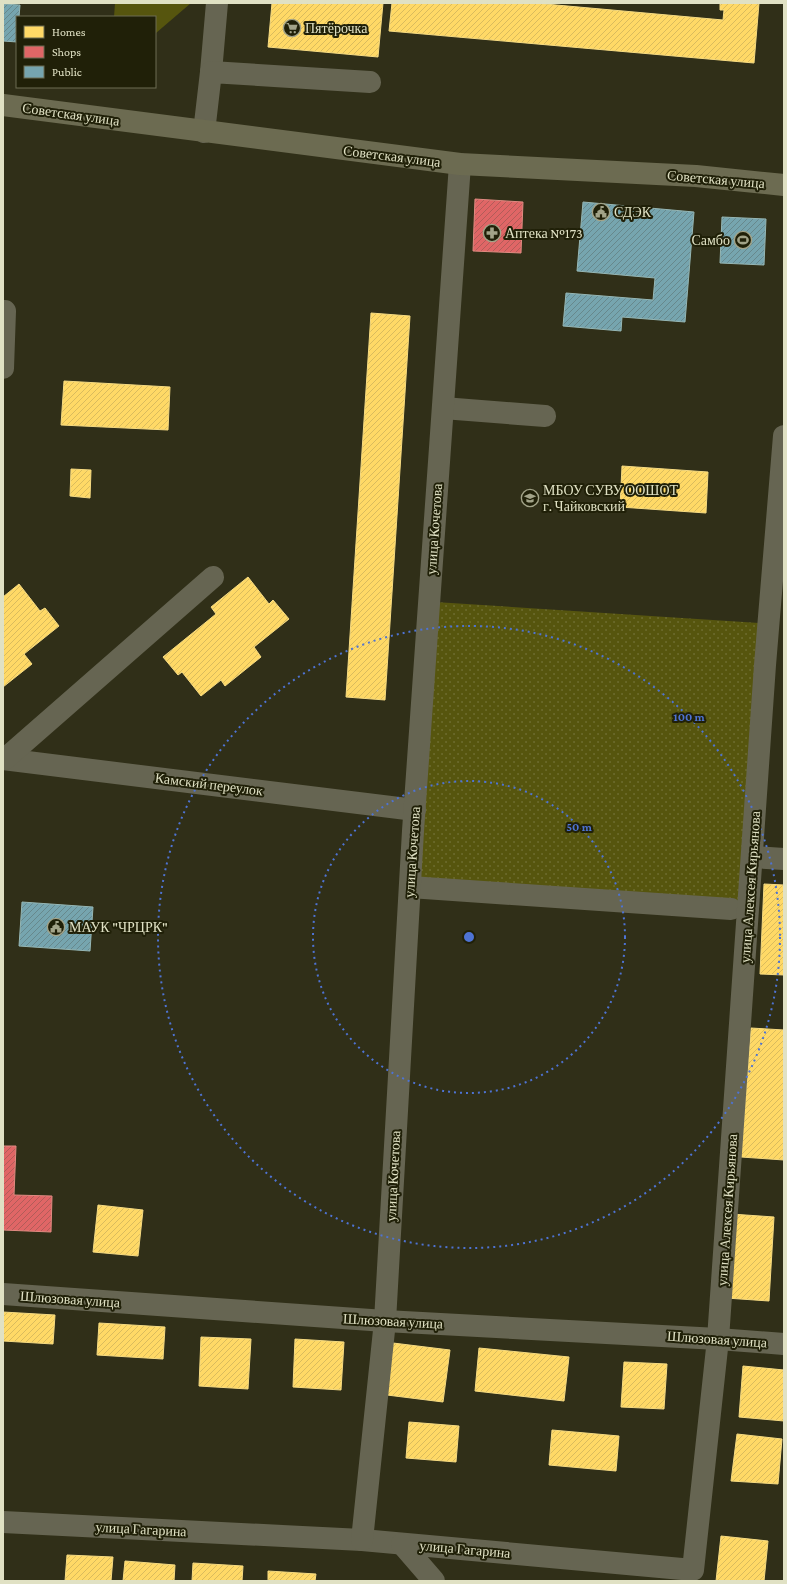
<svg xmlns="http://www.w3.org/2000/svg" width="787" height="1584" font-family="'Crimson Pro',serif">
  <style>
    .grass { fill: #56550e }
    .park { fill: url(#park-dots) }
    .homes { fill: url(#homes-hatch); stroke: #f6db82 }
    .shops { fill: url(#shops-hatch); stroke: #e08b82 }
    .public { fill: url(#public-hatch); stroke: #96b7b5 }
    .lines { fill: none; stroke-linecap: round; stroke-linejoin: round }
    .minor { stroke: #666552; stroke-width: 22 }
    .major { stroke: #6c6b51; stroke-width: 22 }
    .ring { fill: none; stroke: #4e73d3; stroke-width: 2; stroke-dasharray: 2 4 }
    .labels { text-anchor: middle; stroke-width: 4; stroke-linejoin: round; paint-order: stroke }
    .poi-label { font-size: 14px; fill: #e0e1c4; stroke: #202008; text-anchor: start }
    .street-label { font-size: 14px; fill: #e0e1c4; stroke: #202008 }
    .centre { fill: #4e73d3; stroke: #202008; stroke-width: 2 }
    .ring-label { font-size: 12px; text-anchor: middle; font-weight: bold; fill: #4e73d3; stroke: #202008; stroke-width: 4; stroke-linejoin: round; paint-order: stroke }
  </style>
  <defs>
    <pattern id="park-dots" width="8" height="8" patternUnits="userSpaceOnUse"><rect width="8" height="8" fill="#56550e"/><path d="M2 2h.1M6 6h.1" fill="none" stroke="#6e6d2f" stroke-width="1.8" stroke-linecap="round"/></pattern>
    <pattern id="homes-hatch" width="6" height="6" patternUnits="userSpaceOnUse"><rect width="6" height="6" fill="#ffd966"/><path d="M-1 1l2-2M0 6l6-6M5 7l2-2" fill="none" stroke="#d9bb5d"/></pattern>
    <pattern id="shops-hatch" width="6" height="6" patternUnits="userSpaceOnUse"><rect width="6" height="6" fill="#e06666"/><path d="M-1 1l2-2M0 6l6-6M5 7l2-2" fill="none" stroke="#b15c59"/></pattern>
    <pattern id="public-hatch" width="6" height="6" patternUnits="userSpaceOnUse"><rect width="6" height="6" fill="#76a5af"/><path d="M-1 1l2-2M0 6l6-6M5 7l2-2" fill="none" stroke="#67888c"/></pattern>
  </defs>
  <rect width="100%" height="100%" fill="#302f18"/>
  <path class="grass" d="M115,3H191L156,33H155V17H114Z"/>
  <path class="park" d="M435,602L759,623L740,905L416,883Z"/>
  <g class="homes">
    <path d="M272,3H383L378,57L268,47Z"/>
    <path d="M392,3H534L723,20L724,10H720V3H759L754,63L389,31Z"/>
    <path d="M371,313L410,316L385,700L346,697Z"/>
    <path d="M64,381L170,387L168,430L61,425Z"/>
    <path d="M622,466L708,472L706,513L620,507Z"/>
    <path d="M71,469L91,470L90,498L70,496Z"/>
    <path d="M248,577L269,604L273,600L289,619L254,647L261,657L225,686L221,680L201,696L182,672L178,675L163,657L216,614L211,607Z"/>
    <path d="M19,584L40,611L45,608L59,626L24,654L32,664L3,687V597Z"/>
    <path d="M764,884L784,885V975L760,974Z"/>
    <path d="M751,1028L784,1030V1160L741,1157Z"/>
    <path d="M98,1205L143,1210L138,1256L93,1252Z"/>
    <path d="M731,1214L774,1217L769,1301L726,1298Z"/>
    <path d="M3,1312L55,1315L53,1344L3,1341Z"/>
    <path d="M99,1323L165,1327L163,1359L97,1355Z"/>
    <path d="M201,1337L251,1339L248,1389L199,1386Z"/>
    <path d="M295,1339L344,1342L341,1390L293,1387Z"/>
    <path d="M393,1343L450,1350L443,1402L387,1395Z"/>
    <path d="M479,1348L569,1357L564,1401L475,1391Z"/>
    <path d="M624,1362L667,1364L664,1409L621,1407Z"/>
    <path d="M743,1366L784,1370V1421L739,1417Z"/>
    <path d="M409,1422L459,1426L456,1462L406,1458Z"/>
    <path d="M552,1430L619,1436L616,1471L549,1465Z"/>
    <path d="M737,1434L782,1439L778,1484L731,1481Z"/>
    <path d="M721,1536L768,1541L764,1581H716Z"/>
    <path d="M67,1555L113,1557L111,1581H65Z"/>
    <path d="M125,1561L175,1565L174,1581H123Z"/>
    <path d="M193,1563L243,1566L242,1581H192Z"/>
    <path d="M268,1571L316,1574L315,1581H268Z"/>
  </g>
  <g class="shops">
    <path d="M475,199L523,202L521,253L473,251Z"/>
    <path d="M3,1146H16L14,1195L52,1196L51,1232L3,1230Z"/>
  </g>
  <g class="public">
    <path d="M3,4L20,5L19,17H17V42L3,41Z"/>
    <path d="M583,202L694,212L685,322L622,317L621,331L563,326L566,293L653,300L655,278L577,271Z"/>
    <path d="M722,217L766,219L764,265L720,263Z"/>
    <path d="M22,902L93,907L90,951L19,946Z"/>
  </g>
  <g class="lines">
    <g class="minor">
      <path d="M211,72L217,3"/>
      <path d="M204,132L211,72L370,82"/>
      <path d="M3,311H5L3,368"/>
      <path d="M443,408L545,416"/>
      <path d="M3,759L415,810"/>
      <path d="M5,759L213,577"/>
      <path d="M752,857L784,859"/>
      <path d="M410,887L731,909"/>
      <path d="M3,1294L385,1321L718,1339L784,1344"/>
      <path d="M3,1522L362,1540L693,1570L718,1339L765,665L784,436"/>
      <path d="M362,1540L385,1321L413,831L460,164"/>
      <path d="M402,1544L434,1581"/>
    </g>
    <path class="major" d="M3,105L460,164L696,176L784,185"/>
  </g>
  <g class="ring">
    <circle cx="469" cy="937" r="156"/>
    <circle cx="469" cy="937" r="311"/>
  </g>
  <defs>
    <symbol id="supermarket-ring" viewBox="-11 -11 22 22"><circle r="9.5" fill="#202008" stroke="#a2a388" stroke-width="1.5"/><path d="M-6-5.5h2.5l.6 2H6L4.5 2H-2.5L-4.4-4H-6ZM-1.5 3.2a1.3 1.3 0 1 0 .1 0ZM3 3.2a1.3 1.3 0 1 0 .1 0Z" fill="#a2a388"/></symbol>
    <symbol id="civic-ring" viewBox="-11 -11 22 22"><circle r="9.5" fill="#202008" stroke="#a2a388" stroke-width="1.5"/><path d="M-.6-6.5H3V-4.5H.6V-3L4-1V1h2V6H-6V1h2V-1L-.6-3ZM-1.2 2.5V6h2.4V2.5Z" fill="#a2a388"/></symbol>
    <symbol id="pharmacy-ring" viewBox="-11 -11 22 22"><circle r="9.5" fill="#202008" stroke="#a2a388" stroke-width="1.5"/><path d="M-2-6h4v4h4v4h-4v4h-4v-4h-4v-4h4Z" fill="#a2a388"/></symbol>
    <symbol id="stadium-ring" viewBox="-11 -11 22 22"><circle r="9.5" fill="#202008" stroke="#a2a388" stroke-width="1.5"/><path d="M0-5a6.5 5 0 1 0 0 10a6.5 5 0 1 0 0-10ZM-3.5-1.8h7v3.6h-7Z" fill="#a2a388"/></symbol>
    <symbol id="school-ring" viewBox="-11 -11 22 22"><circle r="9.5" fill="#202008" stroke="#a2a388" stroke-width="1.5"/><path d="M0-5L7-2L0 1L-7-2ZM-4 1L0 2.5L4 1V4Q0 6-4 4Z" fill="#a2a388"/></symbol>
  </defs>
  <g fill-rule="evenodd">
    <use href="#supermarket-ring" x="282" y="18" width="20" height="20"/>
    <use href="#civic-ring" x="591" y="202" width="20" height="20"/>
    <use href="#pharmacy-ring" x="482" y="223" width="20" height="20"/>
    <use href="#stadium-ring" x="733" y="230" width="20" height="20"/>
    <use href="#school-ring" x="520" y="488" width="20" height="20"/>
    <use href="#civic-ring" x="46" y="917" width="20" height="20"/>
  </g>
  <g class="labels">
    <g class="poi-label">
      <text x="305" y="33">Пятёрочка</text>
      <text x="614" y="217">СДЭК</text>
      <text x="505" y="238">Аптека №173</text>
      <text x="730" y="245" text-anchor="end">Самбо</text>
      <text x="543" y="495">МБОУ СУВУ ООШОТ<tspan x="543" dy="16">г. Чайковский</tspan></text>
      <text x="69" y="932">МАУК "ЧРЦРК"</text>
    </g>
    <g class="street-label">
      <text transform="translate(71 114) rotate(8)" y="5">Советская улица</text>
      <text transform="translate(392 156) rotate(7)" y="5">Советская улица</text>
      <text transform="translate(716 179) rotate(5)" y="5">Советская улица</text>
      <text transform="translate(434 529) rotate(-86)" y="5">улица Кочетова</text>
      <text transform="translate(209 784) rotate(7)" y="5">Камский переулок</text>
      <text transform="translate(412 852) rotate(-86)" y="5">улица Кочетова</text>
      <text transform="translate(750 887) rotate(-86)" y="5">улица Алексея Кирьянова</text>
      <text transform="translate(393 1176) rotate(-87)" y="5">улица Кочетова</text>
      <text transform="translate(727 1210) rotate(-86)" y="5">улица Алексея Кирьянова</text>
      <text transform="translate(70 1299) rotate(4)" y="5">Шлюзовая улица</text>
      <text transform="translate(393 1321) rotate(3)" y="5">Шлюзовая улица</text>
      <text transform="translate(717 1339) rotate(4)" y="5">Шлюзовая улица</text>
      <text transform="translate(141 1529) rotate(3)" y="5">улица Гагарина</text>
      <text transform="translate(465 1549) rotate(5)" y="5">улица Гагарина</text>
    </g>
  </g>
  <circle cx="469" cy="937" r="6" class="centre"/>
  <g class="ring-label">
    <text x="689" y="721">100 m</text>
    <text x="579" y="831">50 m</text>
  </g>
  <rect width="787" height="1584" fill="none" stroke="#e0e1c4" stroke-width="8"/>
  <rect x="16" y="16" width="140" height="72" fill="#202008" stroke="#6d6d53"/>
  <rect x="24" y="26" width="20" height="12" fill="#ffd966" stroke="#6d6d53"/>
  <text x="52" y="36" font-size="12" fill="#e0e1c4">Homes</text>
  <rect x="24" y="46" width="20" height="12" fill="#e06666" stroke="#6d6d53"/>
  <text x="52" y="56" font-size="12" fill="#e0e1c4">Shops</text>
  <rect x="24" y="66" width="20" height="12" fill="#76a5af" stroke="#6d6d53"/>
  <text x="52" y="76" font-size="12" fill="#e0e1c4">Public</text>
</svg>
